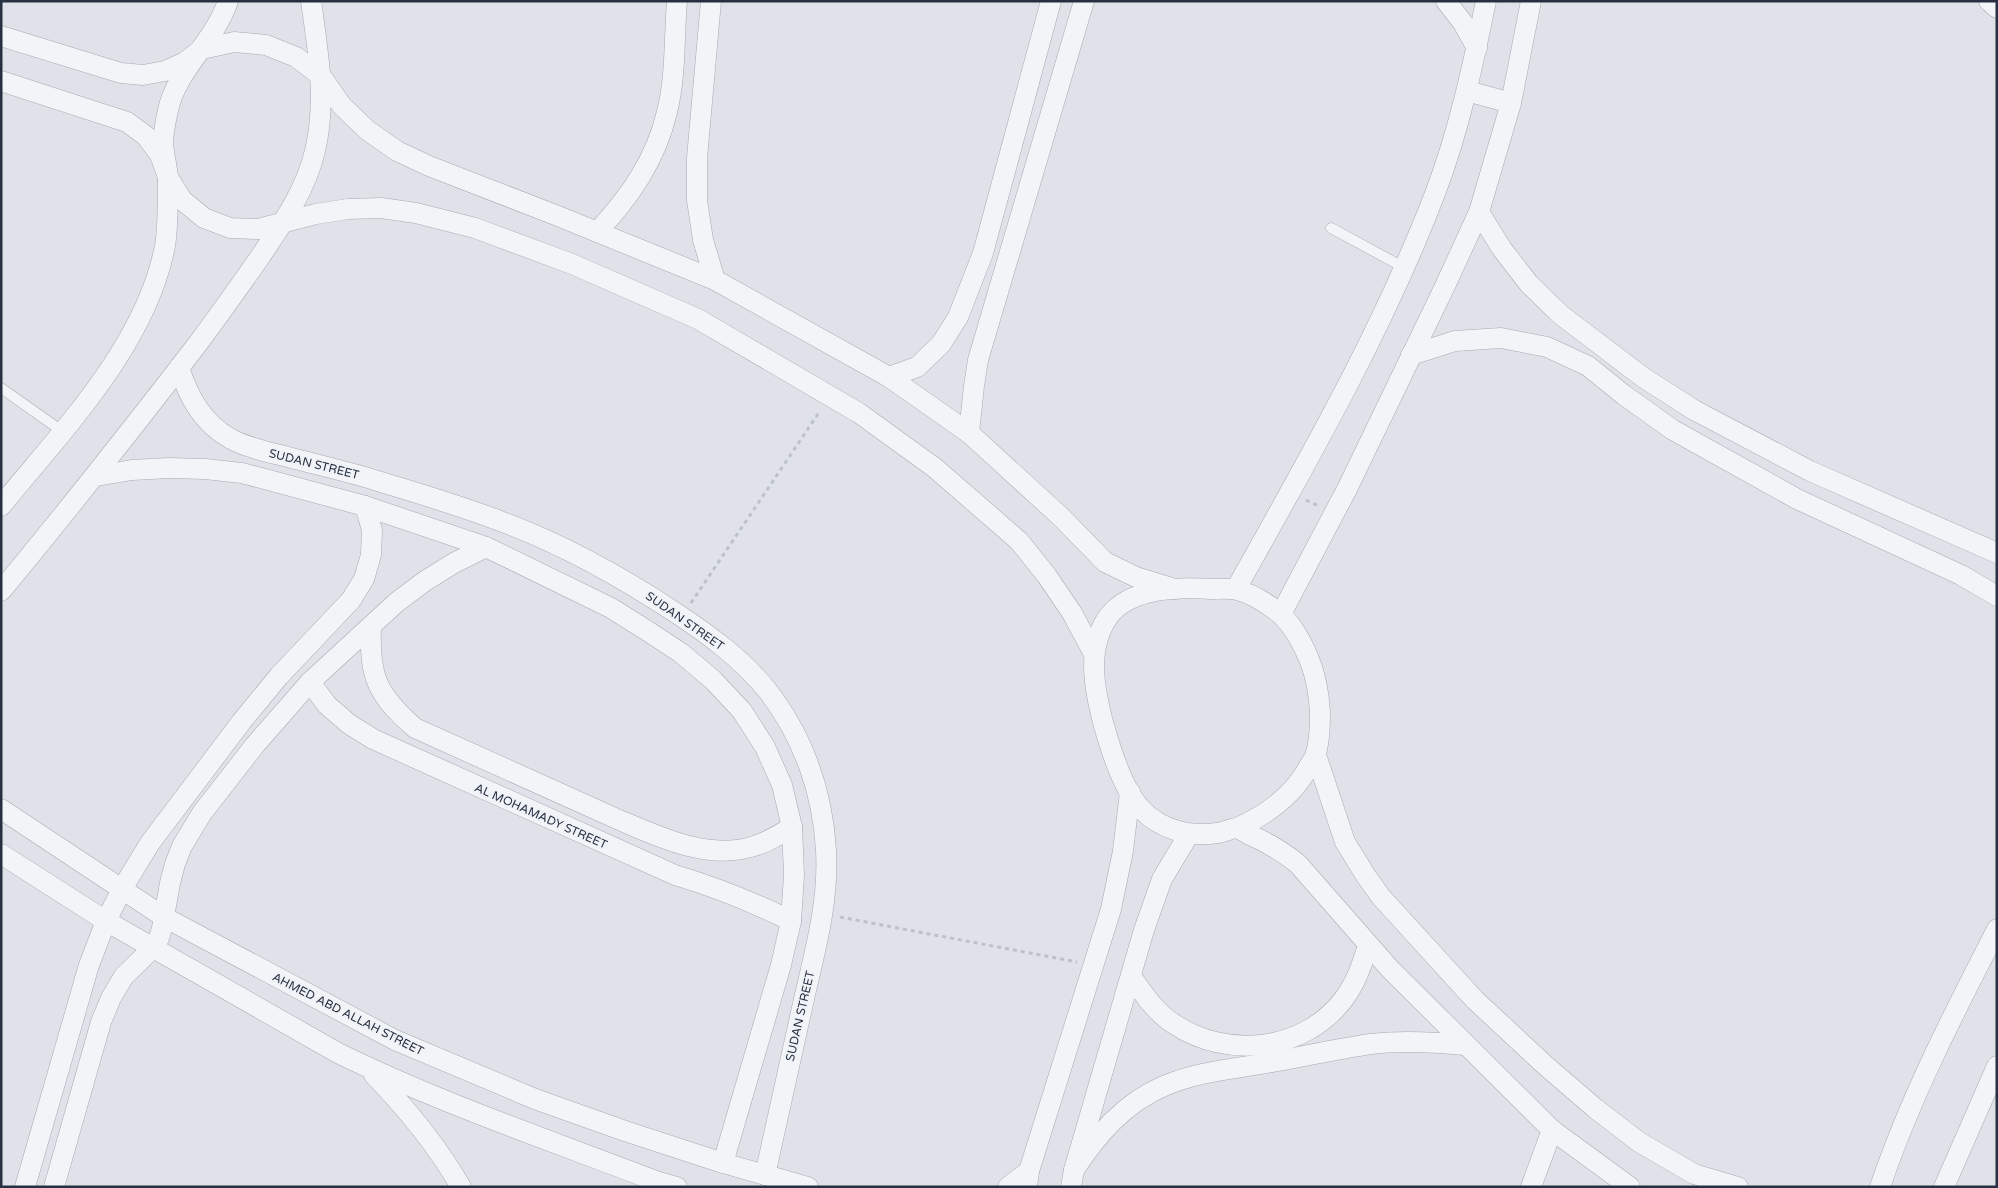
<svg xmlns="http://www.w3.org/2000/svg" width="1998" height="1188" font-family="'Varela Round',sans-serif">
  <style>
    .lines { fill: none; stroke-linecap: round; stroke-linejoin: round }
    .service-casing { stroke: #a4aab3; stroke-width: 11 }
    .minor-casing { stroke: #a4aab3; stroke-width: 21 }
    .path { stroke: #bdc1c8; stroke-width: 3; stroke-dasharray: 4 4; stroke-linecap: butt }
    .service { stroke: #f2f4f7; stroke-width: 10 }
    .minor { stroke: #f2f4f7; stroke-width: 20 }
    .labels { text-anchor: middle; stroke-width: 4; stroke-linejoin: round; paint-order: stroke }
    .street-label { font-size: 12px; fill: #273041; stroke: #eff2f7 }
  </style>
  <rect width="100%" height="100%" fill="#dfe3e9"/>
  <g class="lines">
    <defs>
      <g id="service">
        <path d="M1331,228L1405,268"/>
        <path d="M1,388L62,431"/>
      </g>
      <g id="minor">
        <path d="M711,1L697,158V200L703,240L715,280"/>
        <path d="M1446,1L1463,23L1477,48"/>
        <path d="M1989,1L1997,8"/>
        <path d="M1,36L121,73L143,75L165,71L185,62L202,49L234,42L266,45L296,57L321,76L342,106L367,130L397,151L429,166L558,216L715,280L889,377L969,433L1061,517L1105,562L1136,577L1175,589"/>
        <path d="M1,81L127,122L146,136L160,155L168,177L182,200L204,218L230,228L258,229L316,214L348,209L381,208L416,213L475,228L572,264L698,319L859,413L935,468L1019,541L1047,576L1072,613L1094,654"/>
        <path d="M1467,91L1511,103"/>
        <path d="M1479,212L1502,249L1529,284L1561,315L1644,378L1694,410L1810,471L1997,553"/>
        <path d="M597,232C630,197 656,159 667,112C676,76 674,37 677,1"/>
        <path d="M1411,355L1455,341L1501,338L1547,347L1588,366L1624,395L1673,430L1797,499L1961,575L1997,596"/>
        <path d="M179,368C189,397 202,423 231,439C248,448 268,452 288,457C318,465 350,472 381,482C421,494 461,506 500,521C560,543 623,578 676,613C709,635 742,659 767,690C803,736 823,792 826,851C829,901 815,951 804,999C791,1057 778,1116 765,1175"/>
        <path d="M889,377L917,367L941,344L958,317L983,253L1051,1"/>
        <path d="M969,433L974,386L978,360L1084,1"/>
        <path d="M96,476L132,470L169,468L205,469L242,473L365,506L486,547L611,608L646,630L681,653L713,680L742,711L765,747L782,785L792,827L794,875L791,921L781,965L723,1163"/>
        <path d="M1,506C63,430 146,345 165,246C168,229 168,195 168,178C167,166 164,155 163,144C163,133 166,120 168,110C177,69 215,41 228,1"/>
        <path d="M1236,589C1308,460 1383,330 1436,191C1459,130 1473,65 1486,1"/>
        <path d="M1,591C68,510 132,429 196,346C218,317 239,287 260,257C282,224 306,190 315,151C327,99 318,52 311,1"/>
        <path d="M1281,614L1347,489L1445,286L1479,212L1511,103L1531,1"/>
        <path d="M371,626C369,677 377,695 415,728L617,819C657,836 706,860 751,847C766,843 779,835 792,827"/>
        <path d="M310,682L327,705L349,724L373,739L675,875C715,887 753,902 791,921"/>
        <path d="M1316,755L1345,842L1366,876L1381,897L1475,1000L1546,1066L1596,1109L1639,1142L1694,1174L1738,1187"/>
        <path d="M1,809L164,917L395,1040L535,1099L625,1131L723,1163L808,1187"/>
        <path d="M1237,828C1266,815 1292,797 1308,768C1311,763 1315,758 1316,753C1320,740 1320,725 1320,712C1319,694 1316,676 1309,659C1301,640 1291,621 1274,609C1263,601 1250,593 1237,590C1230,588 1220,589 1212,589C1179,587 1130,587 1108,617C1097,633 1094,649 1094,668C1095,704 1117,783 1141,809C1161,830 1189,837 1217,833C1223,833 1231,828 1237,828C1240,829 1245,832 1248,834C1267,842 1282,851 1298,864L1390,969L1552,1130L1630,1187"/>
        <path d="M1,854L106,921L338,1053C440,1103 549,1140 656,1181L677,1187"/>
        <path d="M1131,976C1143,993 1155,1012 1174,1024C1226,1059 1303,1052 1343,1000C1356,983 1362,965 1368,945"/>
        <path d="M374,1075C408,1110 436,1144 461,1187"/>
        <path d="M1074,1170C1097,1135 1124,1103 1164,1086C1196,1072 1232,1069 1267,1063C1301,1057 1336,1049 1371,1044C1402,1040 1434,1042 1465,1045"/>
        <path d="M25,1187L89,965L106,921L122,889L150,843L242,721L279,676L351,600L364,579L371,555L372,530L365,506"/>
        <path d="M54,1187L101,1022L111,998L124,976L153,948L159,938L162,928L170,883L175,864L182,846L202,813L255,745L310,682L397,602L425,581L454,563L486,547"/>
        <path d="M1008,1187L1029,1171"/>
        <path d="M1027,1187L1029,1171L1111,909L1123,851L1130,792"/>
        <path d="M1071,1187L1074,1170L1144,930L1162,879L1189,834"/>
        <path d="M1531,1187L1552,1130"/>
        <path d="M1880,1187C1910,1098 1954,1013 1997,929"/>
        <path d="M1944,1187L1997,1066"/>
      </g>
    </defs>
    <use href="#service" class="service-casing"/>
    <use href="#minor" class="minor-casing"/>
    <g class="path">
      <path d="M1306,500L1319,506"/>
      <path d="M691,603L820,411"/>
      <path d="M840,917L1077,962"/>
    </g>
    <use href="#service" class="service"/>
    <use href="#minor" class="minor"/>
  </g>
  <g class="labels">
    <g class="street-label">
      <text transform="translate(314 464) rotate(14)" y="4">SUDAN STREET</text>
      <text transform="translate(685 621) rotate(35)" y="4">SUDAN STREET</text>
      <text transform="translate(541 816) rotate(24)" y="4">AL MOHAMADY STREET</text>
      <text transform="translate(348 1014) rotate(27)" y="4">AHMED ABD ALLAH STREET</text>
      <text transform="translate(800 1016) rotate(-77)" y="4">SUDAN STREET</text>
    </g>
  </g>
  <rect width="1998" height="1188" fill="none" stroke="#273041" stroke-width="5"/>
</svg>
